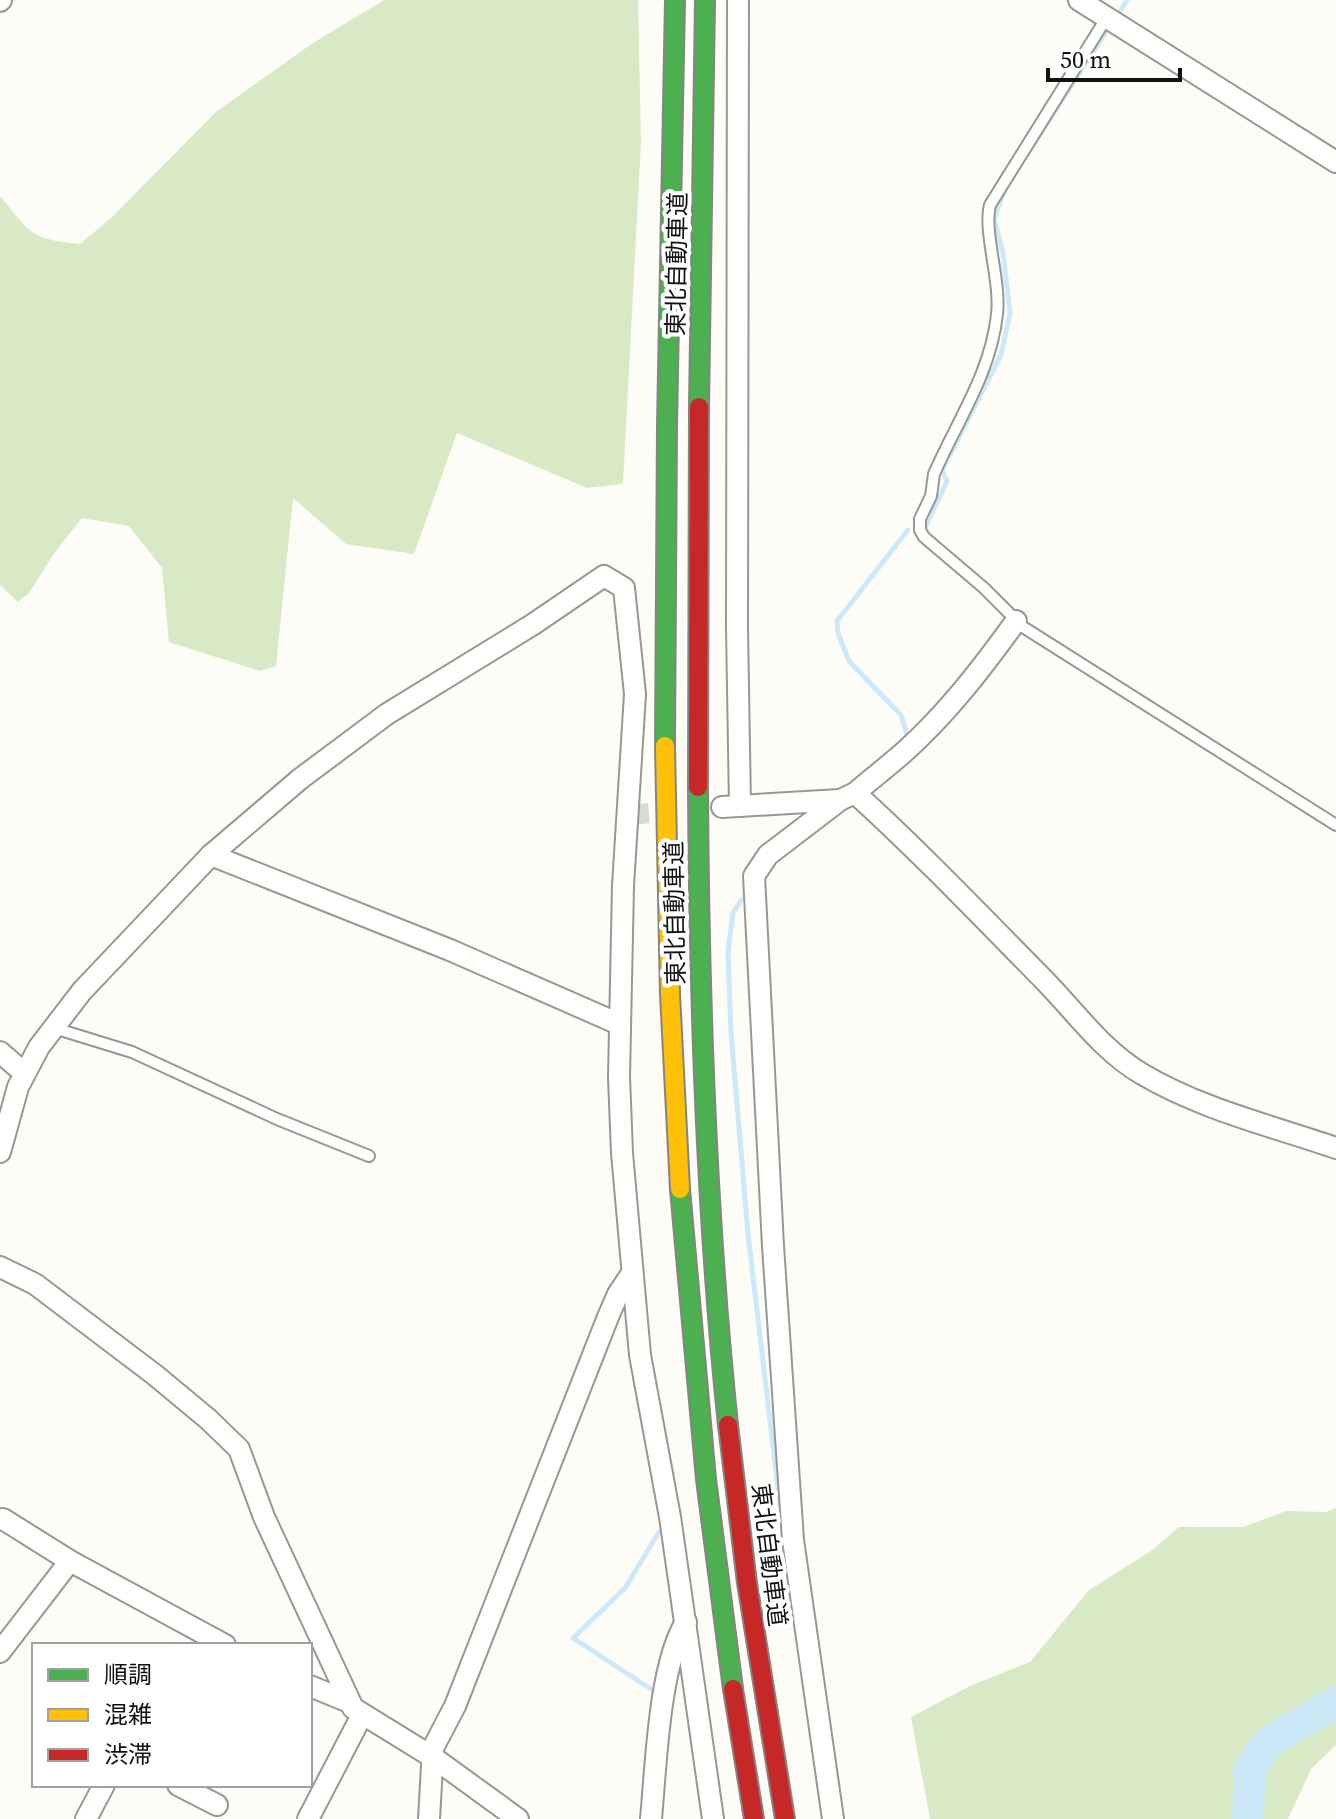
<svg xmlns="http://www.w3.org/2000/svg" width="1336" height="1819" font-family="'Source Serif 4','Noto Sans JP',serif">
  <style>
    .forest { fill: #d8eac5 }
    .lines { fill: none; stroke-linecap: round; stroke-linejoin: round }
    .stream { stroke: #cde8f7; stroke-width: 5 }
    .river { stroke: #cde8f7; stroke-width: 32 }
    .street-tunnel { stroke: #dad9d4; stroke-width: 20; stroke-dasharray: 20 10; stroke-linecap: butt }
    .lane-casing { stroke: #979795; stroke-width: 14 }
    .street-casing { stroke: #979795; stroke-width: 24 }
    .fast-casing { stroke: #858482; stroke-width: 22 }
    .slow-casing { stroke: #858482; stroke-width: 22 }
    .jam-casing { stroke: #858482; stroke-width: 22 }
    .lane { stroke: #fffffe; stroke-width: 10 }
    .street { stroke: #fffffe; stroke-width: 20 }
    .fast { stroke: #4caf50; stroke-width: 18 }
    .slow { stroke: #ffc107; stroke-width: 18 }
    .jam { stroke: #c62828; stroke-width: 18 }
    .labels { text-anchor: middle; stroke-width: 8; stroke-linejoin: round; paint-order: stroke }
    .street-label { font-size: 24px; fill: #111; stroke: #fff }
  </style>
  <rect width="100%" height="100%" fill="#fdfcf7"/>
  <g class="forest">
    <path d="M384,0H638L641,142L623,484L587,488L457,433L414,554L346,544L293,498L276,666L260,671L169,642L162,568L129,526L82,518L55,552L29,593L18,602L0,585V196C31,233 29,239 80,244L112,217L217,111L313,43Z"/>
    <path d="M1336,1508V1745L1311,1769L1288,1819H930L911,1717L970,1686L1030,1662L1089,1590L1151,1551L1179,1527H1243L1286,1511L1326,1512Z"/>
  </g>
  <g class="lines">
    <g class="stream">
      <path d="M1117,16L1127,0"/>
      <path d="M1030,150L1111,24"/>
      <path d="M925,528L947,481L942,470L1001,355L1010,313L1003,253L994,219L1005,189"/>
      <path d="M908,530L837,621L838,633L849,661L901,715L909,741"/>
      <path d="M741,900L733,913L728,952L731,1033L748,1234L780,1505"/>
      <path d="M654,1696V1691L573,1638L625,1588L659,1532"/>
    </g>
    <path class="river" d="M1248,1819L1250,1769L1267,1743L1336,1702"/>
    <path class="street-tunnel" d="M629,815L674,811"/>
    <defs>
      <g id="lane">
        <path d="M1107,17L990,205C983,231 1001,281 997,314C991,373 957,421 934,474L931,496L920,519V530L924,537L984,588L1023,627L1336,825"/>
        <path d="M54,1028L132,1052L277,1119L369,1156"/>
      </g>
      <g id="street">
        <path d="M738,0L737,628L740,806"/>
        <path d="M1079,0L1336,162"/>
        <path d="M0,1L1,0"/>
        <path d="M855,793C870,780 887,767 903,753C946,715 982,668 1016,621"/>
        <path d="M722,807L840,800L855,793C921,853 983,918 1046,982C1077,1014 1103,1051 1142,1074C1201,1109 1272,1126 1336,1148"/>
        <path d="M211,855L450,950L619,1024"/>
        <path d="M0,1052L24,1073"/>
        <path d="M0,1152L18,1087L39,1047L82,991L211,855L300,779L387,714L532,625L604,576L624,588L635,694L623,886L619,1077L622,1153L640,1355L670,1517L713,1819"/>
        <path d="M0,1267L35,1284L155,1375L208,1419L239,1449L264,1517L353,1708L434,1758L518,1819"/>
        <path d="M3,1519L70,1561L225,1645"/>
        <path d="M0,1652L70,1561"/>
        <path d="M310,1686L349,1702"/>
        <path d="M178,1785L217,1805"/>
        <path d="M86,1819L104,1785"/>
        <path d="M308,1819L362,1715"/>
        <path d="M429,1819L433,1748L455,1706L608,1317L618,1294L632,1273"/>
        <path d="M651,1819C656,1766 659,1665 686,1622"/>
        <path d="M833,1819L793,1540L773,1246L754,876L768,855L840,800"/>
      </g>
      <g id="fast">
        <path d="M699,407L705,0"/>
        <path d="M665,746L667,426L675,0"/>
        <path d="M698,787C699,1000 706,1214 728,1425"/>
        <path d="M680,1189L706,1479L733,1689"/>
      </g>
      <path id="slow" d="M665,746L670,994L680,1189"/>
      <g id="jam">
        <path d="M698,787L699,407"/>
        <path d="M728,1425L747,1583L785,1819"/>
        <path d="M733,1689L754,1819"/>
      </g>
    </defs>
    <use href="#lane" class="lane-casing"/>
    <use href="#street" class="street-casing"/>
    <use href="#fast" class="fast-casing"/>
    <use href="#slow" class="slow-casing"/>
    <use href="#jam" class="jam-casing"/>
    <use href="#lane" class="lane"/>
    <use href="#street" class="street"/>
    <use href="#fast" class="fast"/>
    <use href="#slow" class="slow"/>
    <use href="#jam" class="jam"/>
  </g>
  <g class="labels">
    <g class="street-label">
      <text transform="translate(677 264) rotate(-89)" y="8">東北自動車道</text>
      <text transform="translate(675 913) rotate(-91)" y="8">東北自動車道</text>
      <text transform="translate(769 1555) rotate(83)" y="8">東北自動車道</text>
    </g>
  </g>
  <rect x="32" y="1643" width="280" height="144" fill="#ffffff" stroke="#a0a0a0" stroke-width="2"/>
  <rect x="48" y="1669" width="40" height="12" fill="#4caf50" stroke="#a0a0a0" stroke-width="2"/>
  <text x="104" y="1683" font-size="24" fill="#111111">順調</text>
  <rect x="48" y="1709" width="40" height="12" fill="#ffc107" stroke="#a0a0a0" stroke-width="2"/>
  <text x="104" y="1723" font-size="24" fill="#111111">混雑</text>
  <rect x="48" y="1749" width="40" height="12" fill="#c62828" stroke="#a0a0a0" stroke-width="2"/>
  <text x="104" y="1763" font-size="24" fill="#111111">渋滞</text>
  <path d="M1048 68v12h132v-12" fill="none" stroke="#111111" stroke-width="4"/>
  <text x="1060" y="68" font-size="24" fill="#111111" stroke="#ffffff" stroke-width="6" paint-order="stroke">50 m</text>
</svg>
